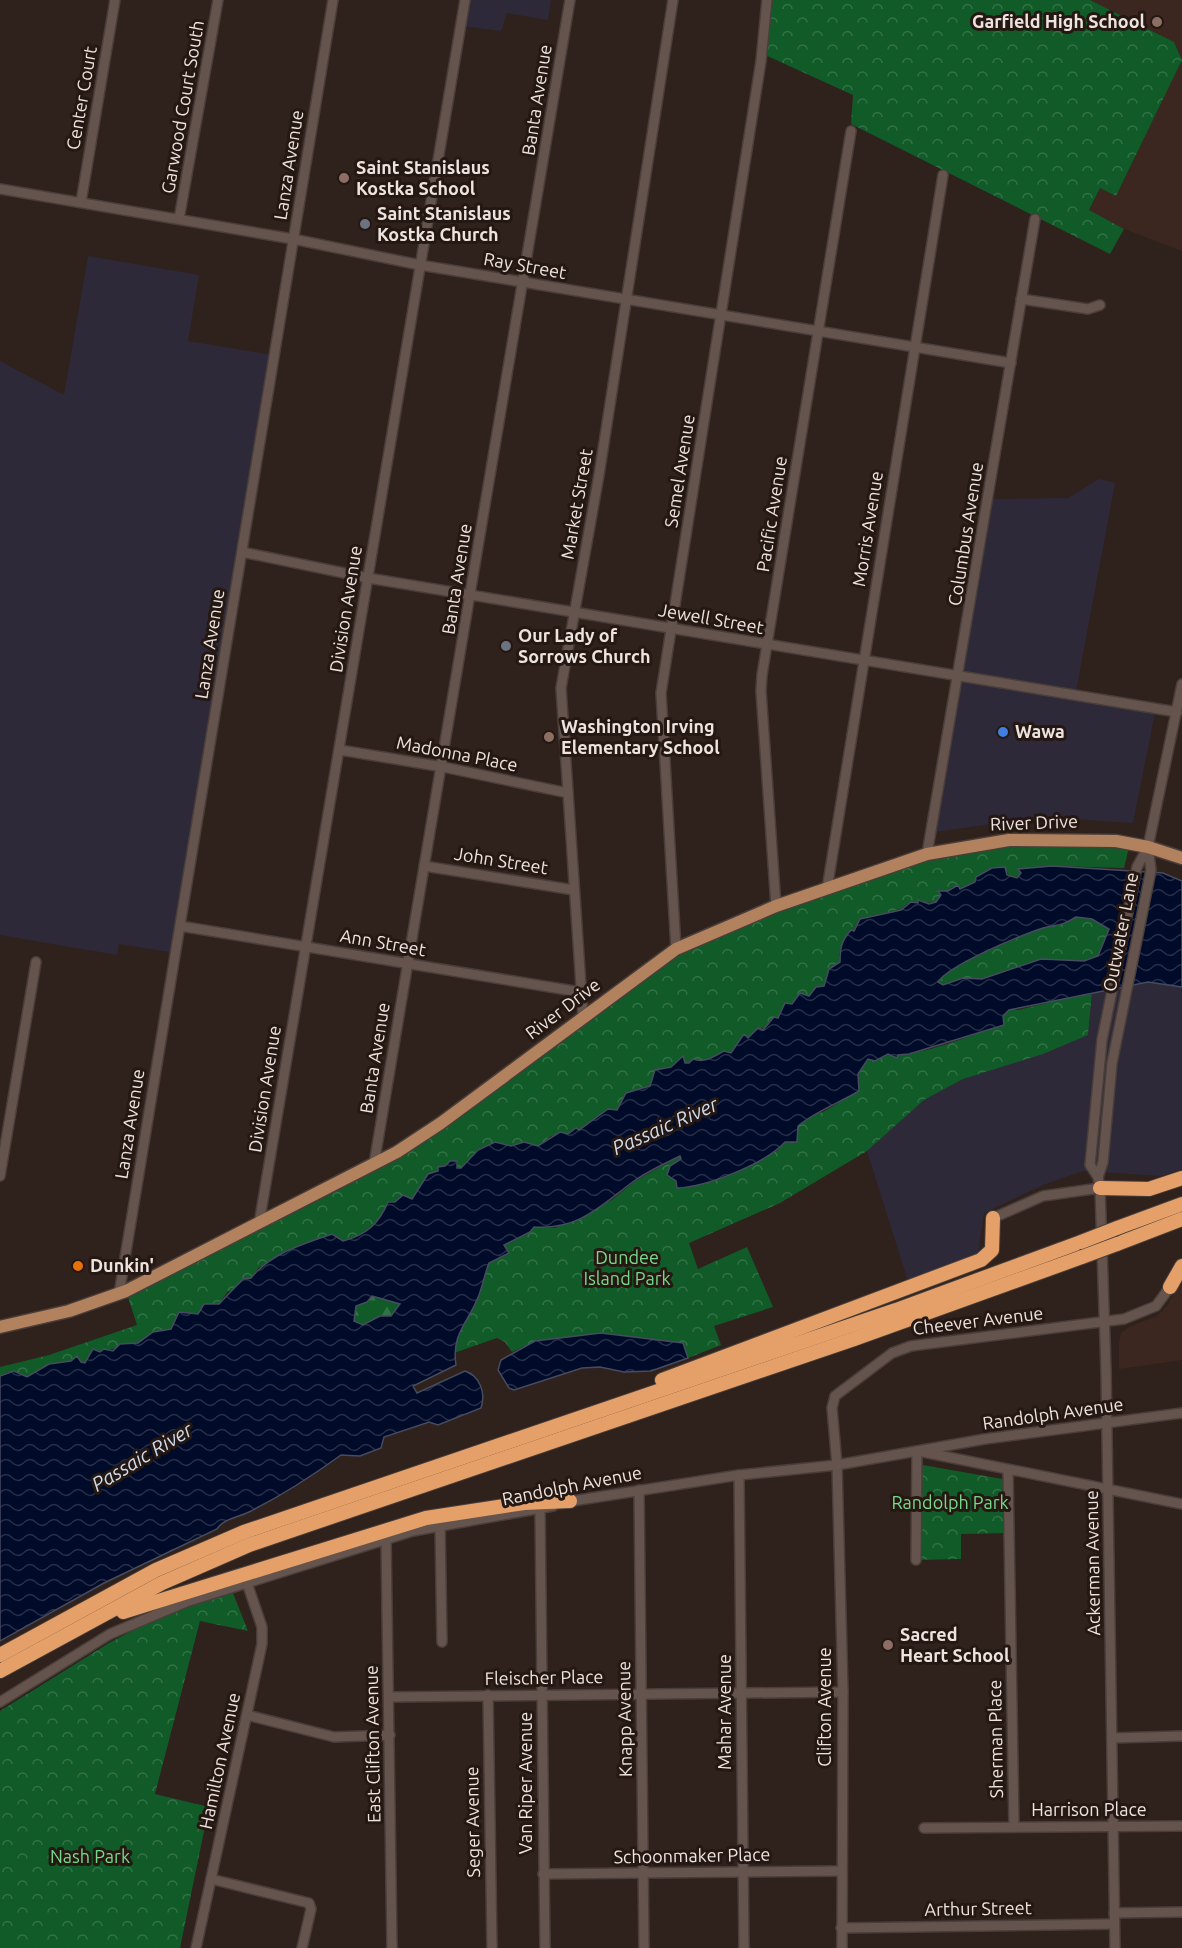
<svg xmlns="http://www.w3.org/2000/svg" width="1182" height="1948" font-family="Ubuntu,sans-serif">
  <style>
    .built { fill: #3b271f }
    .industrial { fill: #2e2939 }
    .forest { fill: url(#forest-firs) }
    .park { fill: url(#park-crowns) }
    .water { fill: url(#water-waves); stroke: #474b60; stroke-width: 1.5; fill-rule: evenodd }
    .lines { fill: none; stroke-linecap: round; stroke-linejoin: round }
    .minor-casing { stroke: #4a3e3a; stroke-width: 12 }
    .major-casing { stroke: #4a3e3a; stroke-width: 15 }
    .highway-casing { stroke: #4a3e3a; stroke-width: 16 }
    .minor { stroke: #65544d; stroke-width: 9 }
    .major { stroke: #b2825e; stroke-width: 12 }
    .highway { stroke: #e5a069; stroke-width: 14 }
    .highway-bridge-casing { stroke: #4a3e3a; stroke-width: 16; stroke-linecap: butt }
    .highway-bridge { stroke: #e5a069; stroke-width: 14 }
    .education-dot { fill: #8d6e63; stroke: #251812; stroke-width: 2 }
    .worship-dot { fill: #6b7280; stroke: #251812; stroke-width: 2 }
    .shop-dot { fill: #3f7fe0; stroke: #251812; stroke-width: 2 }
    .food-dot { fill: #e8710a; stroke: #251812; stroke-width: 2 }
    .labels { text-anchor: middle; stroke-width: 6; stroke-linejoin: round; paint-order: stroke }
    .poi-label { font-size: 18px; font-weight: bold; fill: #ede3df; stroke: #251812; text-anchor: start }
    .street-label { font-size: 18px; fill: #ede3df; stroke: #251812 }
    .park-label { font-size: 18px; fill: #77da8b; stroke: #251812 }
    .water-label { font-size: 20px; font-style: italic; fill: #cfddef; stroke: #251812 }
  </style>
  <defs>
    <pattern id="forest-firs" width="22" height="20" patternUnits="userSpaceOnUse" patternTransform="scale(1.5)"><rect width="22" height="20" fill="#105b28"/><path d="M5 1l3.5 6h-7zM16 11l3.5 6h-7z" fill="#337247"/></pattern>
    <pattern id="park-crowns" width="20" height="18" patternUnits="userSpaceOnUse" patternTransform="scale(1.5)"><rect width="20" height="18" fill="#105b28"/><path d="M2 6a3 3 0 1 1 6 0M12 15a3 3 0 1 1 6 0" fill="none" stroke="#337247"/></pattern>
    <pattern id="water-waves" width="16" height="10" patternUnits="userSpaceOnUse" patternTransform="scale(1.5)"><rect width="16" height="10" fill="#000a29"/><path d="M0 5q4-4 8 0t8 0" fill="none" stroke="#262e48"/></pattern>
  </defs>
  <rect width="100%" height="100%" fill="#2f211c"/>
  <g class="built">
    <path d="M1090,0H1182V59L1174,42Z"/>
    <path d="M1182,60V251L1124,229L1089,211L1100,188L1116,196Z"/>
    <path d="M1182,1280V1360L1119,1369V1343L1121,1333L1131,1326L1157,1316L1167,1306Z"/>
  </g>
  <g class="industrial">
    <path d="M466,0H551L548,20L507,13L501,31L462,26Z"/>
    <path d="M88,256L199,275L188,341L273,355L175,953L119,944L117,955L0,935V361L64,395Z"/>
    <path d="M1099,479L1115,483L1076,691L1156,708L1133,823L1042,817L935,832L990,499L1068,498Z"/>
    <path d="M1148,982L1182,987V1169L1161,1176L1083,1171L1043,1185L984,1213L978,1253L908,1281L867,1151L924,1100L963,1079L1088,1035L1092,992Z"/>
  </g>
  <path class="forest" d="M372,1296L400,1304L391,1316H380L363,1325L354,1322L356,1306L367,1302Z"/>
  <g class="park">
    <path d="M768,0H1090L1174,42L1182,60L1116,196L1100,188L1089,210L1124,229L1110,254L851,124L853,95L763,54Z"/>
    <path d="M1130,843L1124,868L1052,866L1021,870V875L1012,878L1005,870L992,868L965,889L952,887L948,891L939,892L941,895L936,902L907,904L901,909L860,919L839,954L840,963L829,969L824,986L816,987L809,996L799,994L795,1002L789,1004L778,1018L774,1017L766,1027L757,1029L748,1038L743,1035L731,1053L724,1051L706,1061L685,1063L683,1056L671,1067L655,1070L650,1086L626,1093L617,1110L608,1109L579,1130L576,1128L568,1134L551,1136L538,1146L524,1142L511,1146L495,1142L478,1150L461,1168H457L458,1161H450L438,1171L428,1174L412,1199L388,1202L377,1225L355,1238L259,1267L251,1278L243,1279L234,1291H228L219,1304H210L198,1315L179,1312L171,1329L153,1332L138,1344C121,1343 109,1354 92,1350L89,1361L81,1363L77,1357L71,1361L41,1369L27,1377L8,1372L0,1376V1367L49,1355L137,1325L126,1291L374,1164L677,949L776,906L961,846Z"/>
    <path d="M1076,917L1092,919L1110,929L1098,956L1084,961L1041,959L982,979L963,978L943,985L938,982C948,965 1016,937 1037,930C1053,924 1059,928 1076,917Z"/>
    <path d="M1092,992L1088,1035L1043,1054L963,1079L924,1100L867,1151L780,1203L689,1243L698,1269L747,1247L773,1307L714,1326L721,1345L688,1358L682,1343L536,1341L512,1352L505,1342L497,1338L454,1353L457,1333L479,1296L489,1263L509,1253L503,1245C514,1238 526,1235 534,1227L555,1228L612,1200L635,1181L680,1156L681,1159L672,1166L677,1188L777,1151L798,1126L811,1115L823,1112L859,1091L858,1074L868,1059C877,1060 883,1054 890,1055C927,1055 967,1036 1003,1025V1016L1009,1009L1018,1010Z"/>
    <path d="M917,1464L1008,1480L1009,1533L961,1534V1559L916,1560Z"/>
    <path d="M233,1593L248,1631L200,1621L155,1794L209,1807L180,1948H0V1711L109,1643L166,1613Z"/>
  </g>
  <g class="water">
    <path d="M1052,866L1163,873L1182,881V987L1148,982L1009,1010L1003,1016L1004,1025L909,1054L898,1055L897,1058L888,1054L875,1061L868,1059L858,1074L859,1091C839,1103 816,1111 798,1126L797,1142H785C765,1164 706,1187 677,1188L676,1181L667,1175L670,1166L681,1159L680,1156C664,1164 648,1171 634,1181C600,1206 579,1230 534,1227L530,1232L504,1245L509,1253L489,1263C485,1273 483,1284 479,1295C469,1322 451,1333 456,1365L413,1386L417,1393L465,1371C480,1376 486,1393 481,1408L438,1425L429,1422L384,1437L381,1448L360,1456L341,1455C312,1476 281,1496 249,1512C239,1517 223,1519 217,1529L104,1583L0,1641V1376L14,1371L27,1377L49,1364L71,1361L77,1356L81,1362L85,1363L93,1349L100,1352L104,1349L113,1351L120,1344L138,1343L153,1332L171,1329L179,1312L198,1314L204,1304H219L243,1279L251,1278C271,1253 303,1244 332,1234L343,1241C366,1235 379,1224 388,1202H395L403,1195L412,1199L428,1174L438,1171V1167L445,1166L450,1161H457V1168H461L478,1150L495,1142L511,1146L524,1142L538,1146L560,1132L568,1134L576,1128L579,1130L608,1109L617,1110L626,1093L650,1086L655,1070L671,1067L683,1056L685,1063H689L693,1059C704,1063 712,1058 724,1051L731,1053L744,1034L748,1038L758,1028L763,1030L774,1017L778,1018L785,1003L792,1004L800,993L809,996L816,987L824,986L829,969L840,962C840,949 841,941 851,930L854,931L860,919L901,910L911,902L918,903V900L929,904L936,902L941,895L938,891H948L958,885L960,889L975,882L976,877L992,868L1005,867L1007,875L1017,878L1021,873L1018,869ZM1076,917L1092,919L1109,929L1098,956L1084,961L1041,959L982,979L963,978L943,985L938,982C949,965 1015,938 1037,930C1053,924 1059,928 1076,917ZM372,1296L400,1304L391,1316H380L363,1325L354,1321L356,1306L367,1302Z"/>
    <path d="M601,1333L683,1343L688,1358L651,1371L624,1372L600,1367L582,1368L514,1390L509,1388L498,1370L501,1360L535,1341Z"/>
  </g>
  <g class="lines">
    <defs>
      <g id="minor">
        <path d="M0,189L293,239L420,265L1011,363"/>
        <path d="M81,202L115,0"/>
        <path d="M179,219L218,0"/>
        <path d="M1021,299L1088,309L1100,305"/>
        <path d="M242,552L368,578L1177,712"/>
        <path d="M340,750L443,767L568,793"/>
        <path d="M927,854L1035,219"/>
        <path d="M424,866L574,890"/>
        <path d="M827,889L943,175"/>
        <path d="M776,906L761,691L762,675L851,131"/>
        <path d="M180,926L580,992"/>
        <path d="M676,949L661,693L761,61L767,0"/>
        <path d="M583,1016L561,688L599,475L673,0"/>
        <path d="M374,1164L570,0"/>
        <path d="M0,1176L36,962"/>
        <path d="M1098,1177L1103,1162L1112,1063L1151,870L1148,847"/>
        <path d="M993,1218L1043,1196L1100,1188"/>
        <path d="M259,1224L465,0"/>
        <path d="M119,1294L333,0"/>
        <path d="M923,1452L1182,1504"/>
        <path d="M1008,1471L1014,1827"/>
        <path d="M739,1475L744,1948"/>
        <path d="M639,1490L644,1948"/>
        <path d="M566,1502L739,1475L837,1465L985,1439L1182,1413"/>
        <path d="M540,1510L545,1948"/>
        <path d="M440,1525L442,1642"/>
        <path d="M386,1539L392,1948"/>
        <path d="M916,1560L917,1451"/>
        <path d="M488,1695L492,1948"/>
        <path d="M389,1697L843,1692"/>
        <path d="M0,1702L110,1634L186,1602L413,1531L553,1506"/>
        <path d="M247,1715L334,1737L390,1735"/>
        <path d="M1112,1738L1182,1736"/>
        <path d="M924,1828L1182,1826"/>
        <path d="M543,1874L841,1871"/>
        <path d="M211,1879L309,1903L311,1909L302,1948"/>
        <path d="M1114,1913L1182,1912"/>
        <path d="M841,1928L1114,1924"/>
        <path d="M196,1948L262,1644V1627L247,1583"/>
        <path d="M842,1948L843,1692L837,1465L832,1408L835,1396L892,1353L911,1346L1124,1319L1156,1306L1170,1287"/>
        <path d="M1115,1948L1106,1370L1100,1188L1098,1177L1090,1165L1102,1040L1137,867L1148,847L1182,684"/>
      </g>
      <path id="major" d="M0,1327L69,1311L126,1291L397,1152L441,1123L676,949L776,906L927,854L1009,840L1116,841L1148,847L1182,858"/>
      <g id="highway">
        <path d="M1100,1188L1149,1189L1182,1178"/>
        <path d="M1117,1228L1182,1204"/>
        <path d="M1117,1244L1182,1219"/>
        <path d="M1170,1287L1182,1266"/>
        <path d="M662,1380L981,1260L992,1250L993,1218"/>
        <path d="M123,1612L426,1518L524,1503L570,1501"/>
        <path d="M0,1655L156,1570L244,1532L896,1310L1081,1242"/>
        <path d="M0,1671L162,1583L249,1545L854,1339L1082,1257"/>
      </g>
    </defs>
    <use href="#minor" class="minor-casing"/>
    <use href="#major" class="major-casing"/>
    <use href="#highway" class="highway-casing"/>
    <use href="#minor" class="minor"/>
    <use href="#major" class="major"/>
    <use href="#highway" class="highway"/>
    <defs>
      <g id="highway-bridge">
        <path d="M1081,1242L1117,1228"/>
        <path d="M1082,1257L1117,1244"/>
      </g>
    </defs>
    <use href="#highway-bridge" class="highway-bridge-casing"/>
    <use href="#highway-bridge" class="highway-bridge"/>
  </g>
  <g class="education-dot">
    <circle cx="1157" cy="22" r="6"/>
    <circle cx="344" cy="178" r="6"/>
    <circle cx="549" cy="737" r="6"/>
    <circle cx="888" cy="1645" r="6"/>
  </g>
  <g class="worship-dot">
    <circle cx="365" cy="224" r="6"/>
    <circle cx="506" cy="646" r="6"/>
  </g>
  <circle class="shop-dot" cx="1003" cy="732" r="6"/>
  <circle class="food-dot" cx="78" cy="1266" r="6"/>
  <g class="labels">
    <g class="poi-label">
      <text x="1145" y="28" text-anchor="end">Garfield High School</text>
      <text x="356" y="174">Saint Stanislaus<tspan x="356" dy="21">Kostka School</tspan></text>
      <text x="377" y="220">Saint Stanislaus<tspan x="377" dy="21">Kostka Church</tspan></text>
      <text x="518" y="642">Our Lady of<tspan x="518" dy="21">Sorrows Church</tspan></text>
      <text x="561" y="733">Washington Irving<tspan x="561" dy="21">Elementary School</tspan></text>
      <text x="1015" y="738">Wawa</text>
      <text x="90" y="1272">Dunkin'</text>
      <text x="900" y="1641">Sacred<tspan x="900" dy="21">Heart School</tspan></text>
    </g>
    <g class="street-label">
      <text transform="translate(82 98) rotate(-80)" y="6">Center Court</text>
      <text transform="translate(537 100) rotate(-81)" y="6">Banta Avenue</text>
      <text transform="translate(183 107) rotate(-80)" y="6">Garwood Court South</text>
      <text transform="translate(289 165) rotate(-81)" y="6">Lanza Avenue</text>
      <text transform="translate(525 266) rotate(10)" y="6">Ray Street</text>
      <text transform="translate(680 471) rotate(-81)" y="6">Semel Avenue</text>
      <text transform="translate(577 504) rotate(-80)" y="6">Market Street</text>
      <text transform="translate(772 514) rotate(-81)" y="6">Pacific Avenue</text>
      <text transform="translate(868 529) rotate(-81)" y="6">Morris Avenue</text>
      <text transform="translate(966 534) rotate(-81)" y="6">Columbus Avenue</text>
      <text transform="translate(457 579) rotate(-81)" y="6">Banta Avenue</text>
      <text transform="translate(346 609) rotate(-81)" y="6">Division Avenue</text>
      <text transform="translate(711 619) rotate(10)" y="6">Jewell Street</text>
      <text transform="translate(210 644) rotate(-81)" y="6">Lanza Avenue</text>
      <text transform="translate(457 754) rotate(11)" y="6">Madonna Place</text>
      <text transform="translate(1034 823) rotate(-2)" y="6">River Drive</text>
      <text transform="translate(501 861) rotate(9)" y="6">John Street</text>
      <text transform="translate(1121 932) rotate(-79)" y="6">Outwater Lane</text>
      <text transform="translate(383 943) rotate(10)" y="6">Ann Street</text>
      <text transform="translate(563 1009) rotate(-37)" y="6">River Drive</text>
      <text transform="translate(375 1058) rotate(-81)" y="6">Banta Avenue</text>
      <text transform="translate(265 1089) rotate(-81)" y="6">Division Avenue</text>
      <text transform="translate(130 1124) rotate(-81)" y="6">Lanza Avenue</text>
      <text transform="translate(978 1321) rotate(-7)" y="6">Cheever Avenue</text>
      <text transform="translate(1053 1414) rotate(-8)" y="6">Randolph Avenue</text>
      <text transform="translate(572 1486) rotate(-11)" y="6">Randolph Avenue</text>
      <text transform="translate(1093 1563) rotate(-91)" y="6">Ackerman Avenue</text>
      <text transform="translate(544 1678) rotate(-1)" y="6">Fleischer Place</text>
      <text transform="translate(825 1707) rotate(-90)" y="6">Clifton Avenue</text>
      <text transform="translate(725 1712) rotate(-90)" y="6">Mahar Avenue</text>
      <text transform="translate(625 1719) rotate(-91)" y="6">Knapp Avenue</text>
      <text transform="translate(996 1739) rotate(-91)" y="6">Sherman Place</text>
      <text transform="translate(373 1744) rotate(-91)" y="6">East Clifton Avenue</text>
      <text transform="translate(220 1761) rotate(-78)" y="6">Hamilton Avenue</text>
      <text transform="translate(526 1783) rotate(-90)" y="6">Van Riper Avenue</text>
      <text x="1089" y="1816">Harrison Place</text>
      <text transform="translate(473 1822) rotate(-91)" y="6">Seger Avenue</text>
      <text transform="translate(692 1856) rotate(-1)" y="6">Schoonmaker Place</text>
      <text transform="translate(978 1909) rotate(-1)" y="6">Arthur Street</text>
    </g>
    <g class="park-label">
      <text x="627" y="1264">Dundee<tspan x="627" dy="21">Island Park</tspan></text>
      <text x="950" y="1509">Randolph Park</text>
      <text x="90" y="1863">Nash Park</text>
    </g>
    <g class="water-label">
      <text transform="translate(665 1126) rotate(-24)" y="7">Passaic River</text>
      <text transform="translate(142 1457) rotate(-31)" y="7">Passaic River</text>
    </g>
  </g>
</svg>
